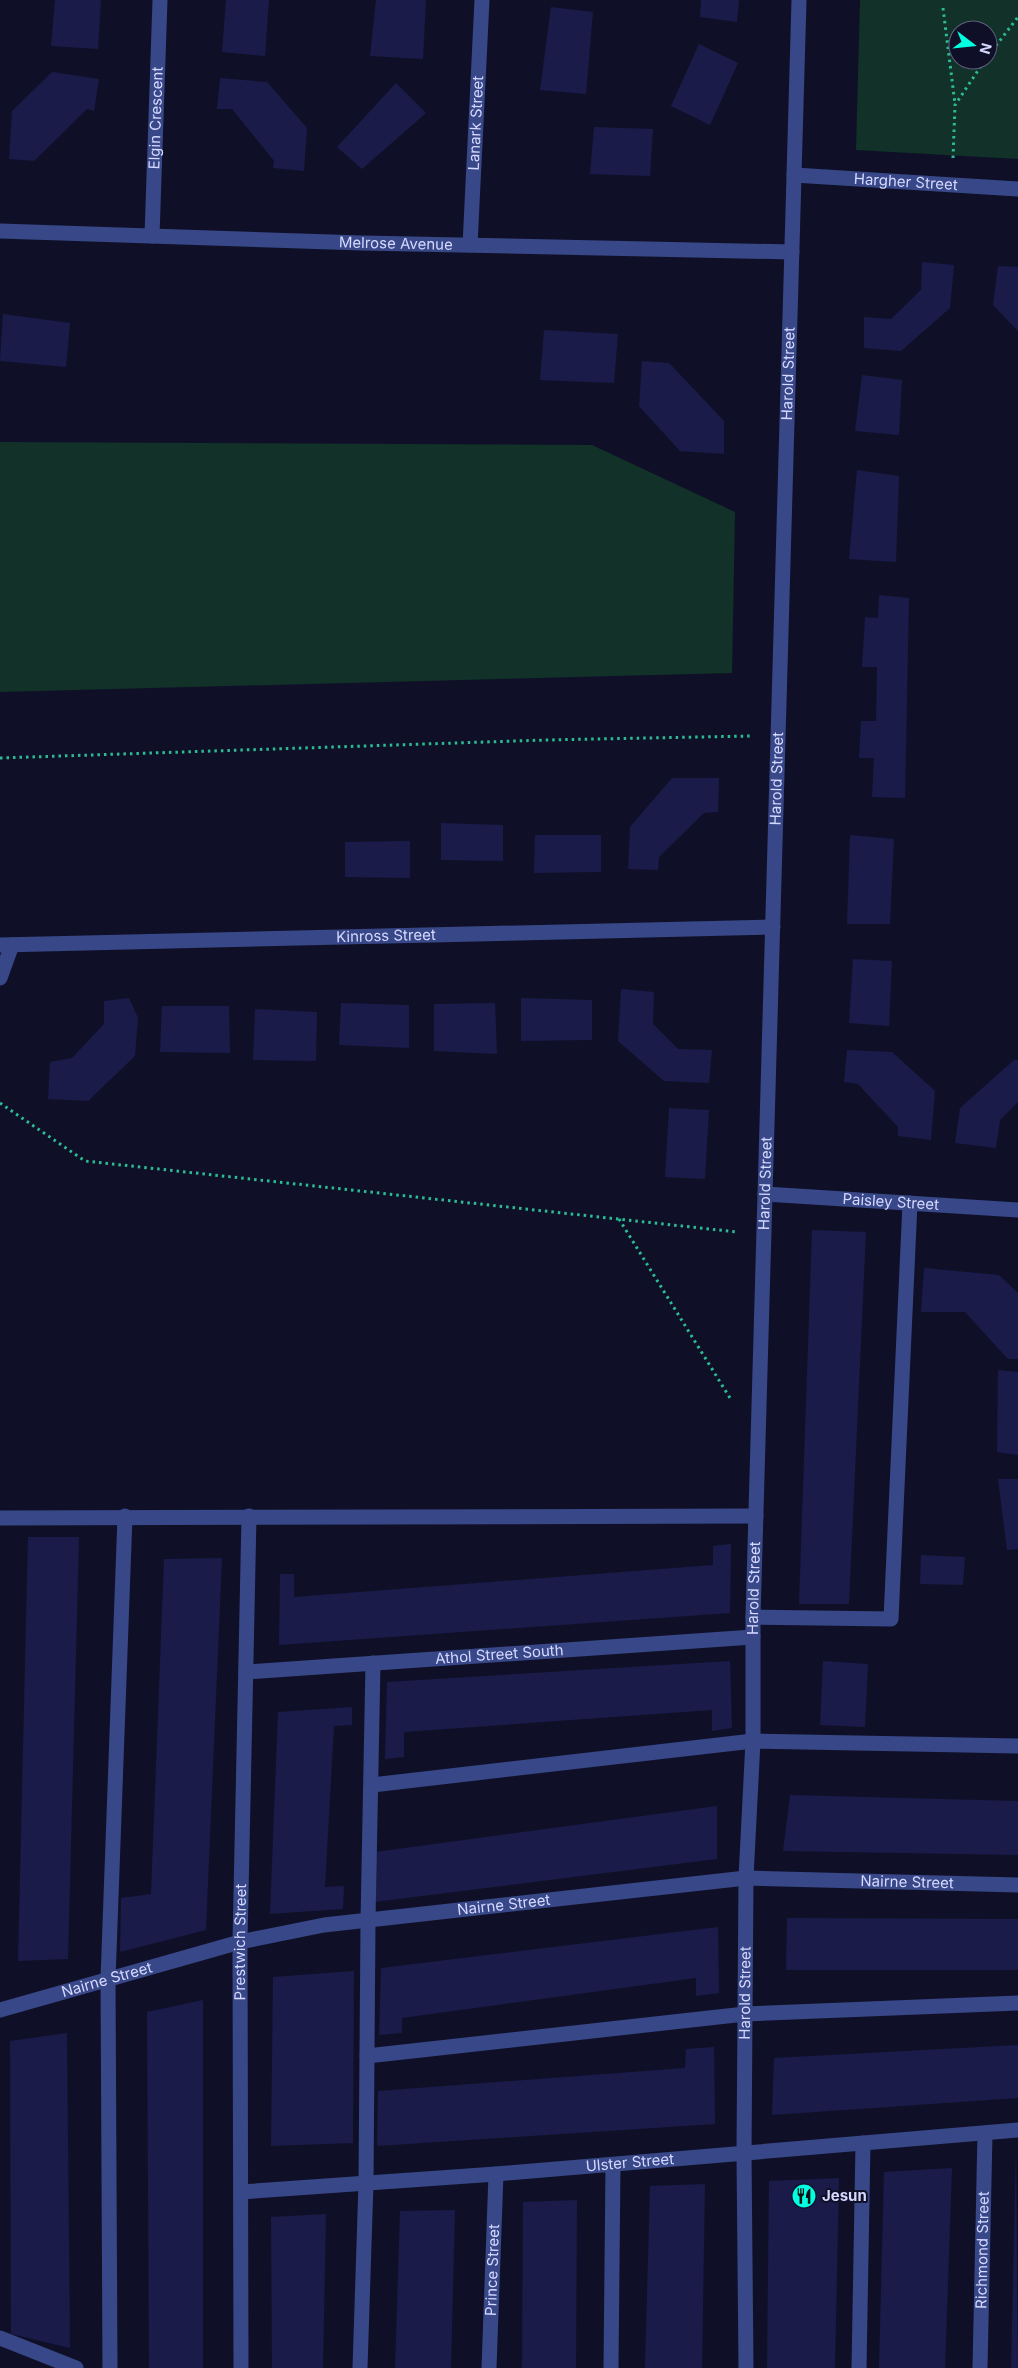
<svg xmlns="http://www.w3.org/2000/svg" width="1018" height="2368" font-family="Inter,sans-serif">
  <style>
    .green { fill: #113129; fill-rule: evenodd }
    .building { fill: #1a1b49 }
    .lines { fill: none; stroke-linecap: round; stroke-linejoin: round }
    .path { stroke: #2cbc94; stroke-width: 3; stroke-dasharray: 2.5 4; stroke-linecap: butt }
    .minor { stroke: #384788; stroke-width: 15 }
    .labels { text-anchor: middle; stroke-width: 4; stroke-linejoin: round; paint-order: stroke }
    .street-label { font-size: 15px; fill: #d5d9ff; stroke: #0f1027 }
    .poi-label { font-size: 15px; font-weight: bold; fill: #d5d9ff; stroke: #0f1027; text-anchor: start }
  </style>
  <rect width="100%" height="100%" fill="#0f1027"/>
  <g class="green">
    <path d="M860,0H1018V159L856,150ZM958,30H988V60H958Z"/>
    <path d="M0,442L592,445L735,512L732,673L0,692Z"/>
  </g>
  <g class="building">
    <path d="M55,0H101L98,49L51,46Z"/>
    <path d="M226,0H269L265,56L222,52Z"/>
    <path d="M376,0H426L423,59L370,56Z"/>
    <path d="M701,0H739L737,22L700,17Z"/>
    <path d="M551,7L593,12L586,94L540,90Z"/>
    <path d="M699,44L738,63L710,125L671,106Z"/>
    <path d="M52,72L99,79L94,111L87,109L34,161L9,159L12,111Z"/>
    <path d="M220,78L267,82L307,128L304,171L273,168L274,161L232,109H217Z"/>
    <path d="M396,83L426,113L362,169L337,147Z"/>
    <path d="M594,127L653,129L650,176L590,174Z"/>
    <path d="M922,262L954,265L950,308L901,351L864,348V317L891,319L921,290Z"/>
    <path d="M998,266L1018,267V331L993,305Z"/>
    <path d="M3,314L70,323L66,367L0,361Z"/>
    <path d="M544,330L618,334L614,383L540,380Z"/>
    <path d="M642,361L669,363L724,421V454L680,451L639,406Z"/>
    <path d="M862,375L902,380L899,435L855,431Z"/>
    <path d="M857,470L899,476L896,562L849,559Z"/>
    <path d="M879,595L909,598L905,798L872,797L874,758H859L861,721H876L877,667H862L865,617L878,618Z"/>
    <path d="M672,778H719L718,812L704,813L659,857L658,870L628,869L630,827Z"/>
    <path d="M441,823L503,825V861L441,860Z"/>
    <path d="M535,835H601V872L534,873Z"/>
    <path d="M850,835L894,839L890,924H847Z"/>
    <path d="M410,841V878L345,877V842Z"/>
    <path d="M853,959L892,961L889,1026L849,1023Z"/>
    <path d="M621,989L654,992L653,1024L678,1049L712,1050L709,1083L664,1081L618,1041Z"/>
    <path d="M129,998L138,1018L135,1056L88,1101L48,1099L50,1062L72,1058L104,1024V1001Z"/>
    <path d="M521,998L592,1000V1040L521,1041Z"/>
    <path d="M341,1003L409,1005V1048L339,1045Z"/>
    <path d="M495,1003L497,1054L434,1051V1004Z"/>
    <path d="M162,1006H229L230,1053L160,1052Z"/>
    <path d="M255,1009L317,1012L316,1061L253,1060Z"/>
    <path d="M847,1050L892,1052L935,1091L931,1140L898,1136V1127L858,1084L844,1082Z"/>
    <path d="M1014,1060H1018V1102L1000,1120L996,1148L955,1143L960,1108Z"/>
    <path d="M669,1108L709,1110L705,1179L665,1177Z"/>
    <path d="M812,1230L866,1232L849,1604H799Z"/>
    <path d="M924,1268L999,1275L1018,1293V1359H1008L965,1312H921Z"/>
    <path d="M998,1370L1018,1372V1455L997,1452Z"/>
    <path d="M998,1479H1018V1549L1007,1550Z"/>
    <path d="M28,1537H79L68,1959L18,1961Z"/>
    <path d="M731,1544L730,1613L279,1645L280,1574H294V1597L713,1565V1546Z"/>
    <path d="M921,1555L965,1557L963,1585L920,1584Z"/>
    <path d="M222,1558L206,1930L120,1952L121,1898L151,1894L164,1559Z"/>
    <path d="M730,1661L732,1728L712,1731V1710L404,1732V1757L385,1759L387,1682Z"/>
    <path d="M823,1661L868,1664L865,1727L820,1725Z"/>
    <path d="M352,1707V1725L334,1726L325,1887L344,1886L343,1909L270,1914L278,1712Z"/>
    <path d="M790,1795L1018,1801V1855L783,1851Z"/>
    <path d="M717,1806V1859L374,1902L375,1852Z"/>
    <path d="M787,1918L1018,1919V1970H786Z"/>
    <path d="M718,1927L719,1993L696,1996V1978L402,2018V2033L379,2035L381,1968Z"/>
    <path d="M354,1971L353,2143L271,2146L273,1977Z"/>
    <path d="M203,2000V2368H149L147,2012Z"/>
    <path d="M67,2033L70,2348L11,2334L10,2041Z"/>
    <path d="M1018,2045V2098L772,2115L774,2058Z"/>
    <path d="M714,2047L715,2124L377,2146L378,2091L685,2068L686,2049Z"/>
    <path d="M1016,2151L1018,2368H1011Z"/>
    <path d="M952,2168L945,2368H879L884,2172Z"/>
    <path d="M839,2178L835,2368H767L769,2181Z"/>
    <path d="M705,2184L702,2368H645L650,2186Z"/>
    <path d="M577,2200L576,2368H522L523,2202Z"/>
    <path d="M455,2210L451,2368H395L400,2211Z"/>
    <path d="M326,2214L323,2368H272L271,2217Z"/>
  </g>
  <g class="lines">
    <g class="path">
      <path d="M943,8L955,104"/>
      <path d="M988,56L1018,17"/>
      <path d="M953,158L955,105L985,60"/>
      <path d="M0,758L546,740L750,736"/>
      <path d="M0,1103L85,1161L737,1232"/>
      <path d="M619,1219L730,1398"/>
    </g>
    <g class="minor">
      <path id="s1" d="M794,175L1018,189"/>
      <path id="s2" d="M0,231L362,243L792,252"/>
      <path id="s3" d="M152,236L160,0"/>
      <path id="s4" d="M470,245L482,0"/>
      <path id="s5" d="M0,945L773,927"/>
      <path d="M0,978L12,945"/>
      <path id="s6" d="M765,1194L1018,1210"/>
      <path d="M0,1518L756,1516"/>
      <path d="M753,1617L891,1619L910,1203"/>
      <path id="s7" d="M246,1672L753,1637"/>
      <path d="M372,1785L753,1741L1018,1746"/>
      <path id="s8" d="M0,2010L240,1942L324,1925L746,1878L1018,1885"/>
      <path d="M367,2056L745,2014L1018,2003"/>
      <path id="s9" d="M241,2192L496,2174L1018,2130"/>
      <path d="M0,2338L76,2368"/>
      <path d="M110,2368L108,1979L125,1516"/>
      <path id="s10" d="M241,2368L240,1942L249,1516"/>
      <path d="M360,2368L366,2183L368,1921L373,1663"/>
      <path id="s11" d="M489,2368L496,2174"/>
      <path d="M611,2368L613,2165"/>
      <path id="s12" d="M746,2368L744,2154L746,1878L753,1741V1617L799,0"/>
      <path d="M859,2368L863,2143"/>
      <path id="s13" d="M980,2368L985,2133"/>
    </g>
  </g>
  <defs>
    <symbol id="restaurant-disc" viewBox="-11 -11 22 22"><circle r="9.5" fill="#01ffe1" stroke="#0f1027"/><path d="M-5-6h1v4h1v-4h1v4h1v-4h1v5L-1.5 .5V6h-2V.5L-5-1ZM5-6V6H3V1.5H1.5Q1.5-4 5-6Z" fill="#111"/></symbol>
  </defs>
  <g fill-rule="evenodd">
    <use href="#restaurant-disc" x="790" y="2182" width="28" height="28"/>
  </g>
  <g class="labels">
    <g class="street-label">
      <text dy="5" stroke="none"><textPath href="#s3" startOffset="118">Elgin Crescent</textPath></text>
      <text dy="5" stroke="none"><textPath href="#s4" startOffset="122">Lanark Street</textPath></text>
      <text dy="5" stroke="none"><textPath href="#s1" startOffset="112">Hargher Street</textPath></text>
      <text dy="5" stroke="none"><textPath href="#s2" startOffset="396">Melrose Avenue</textPath></text>
      <text dy="5" stroke="none"><textPath href="#s12" startOffset="1995">Harold Street</textPath></text>
      <text dy="5" stroke="none"><textPath href="#s12" startOffset="1590">Harold Street</textPath></text>
      <text dy="5" stroke="none"><textPath href="#s5" startOffset="386">Kinross Street</textPath></text>
      <text dy="5" stroke="none"><textPath href="#s12" startOffset="1185">Harold Street</textPath></text>
      <text dy="5" stroke="none"><textPath href="#s6" startOffset="126">Paisley Street</textPath></text>
      <text dy="5" stroke="none"><textPath href="#s12" startOffset="780">Harold Street</textPath></text>
      <text dy="5" stroke="none"><textPath href="#s7" startOffset="254">Athol Street South</textPath></text>
      <text dy="5" stroke="none"><textPath href="#s8" startOffset="921">Nairne Street</textPath></text>
      <text dy="5" stroke="none"><textPath href="#s8" startOffset="516">Nairne Street</textPath></text>
      <text dy="5" stroke="none"><textPath href="#s10" startOffset="426">Prestwich Street</textPath></text>
      <text dy="5" stroke="none"><textPath href="#s8" startOffset="111">Nairne Street</textPath></text>
      <text dy="5" stroke="none"><textPath href="#s12" startOffset="375">Harold Street</textPath></text>
      <text dy="5" stroke="none"><textPath href="#s9" startOffset="390">Ulster Street</textPath></text>
      <text dy="5" stroke="none"><textPath href="#s13" startOffset="118">Richmond Street</textPath></text>
      <text dy="5" stroke="none"><textPath href="#s11" startOffset="98">Prince Street</textPath></text>
    </g>
    <g class="poi-label">
      <text x="822" y="2201">Jesun</text>
    </g>
  </g>
  <g transform="translate(973 45) rotate(106)"><circle r="24" fill="#0f1027" stroke="#5e607d"/>
  <path d="M0-4L9 19L0 12L-9 19Z" fill="#01ffe1"/>
  <text y="-8" font-size="14" font-weight="bold" text-anchor="middle" fill="#d5d9ff">N</text>
  </g>
</svg>
